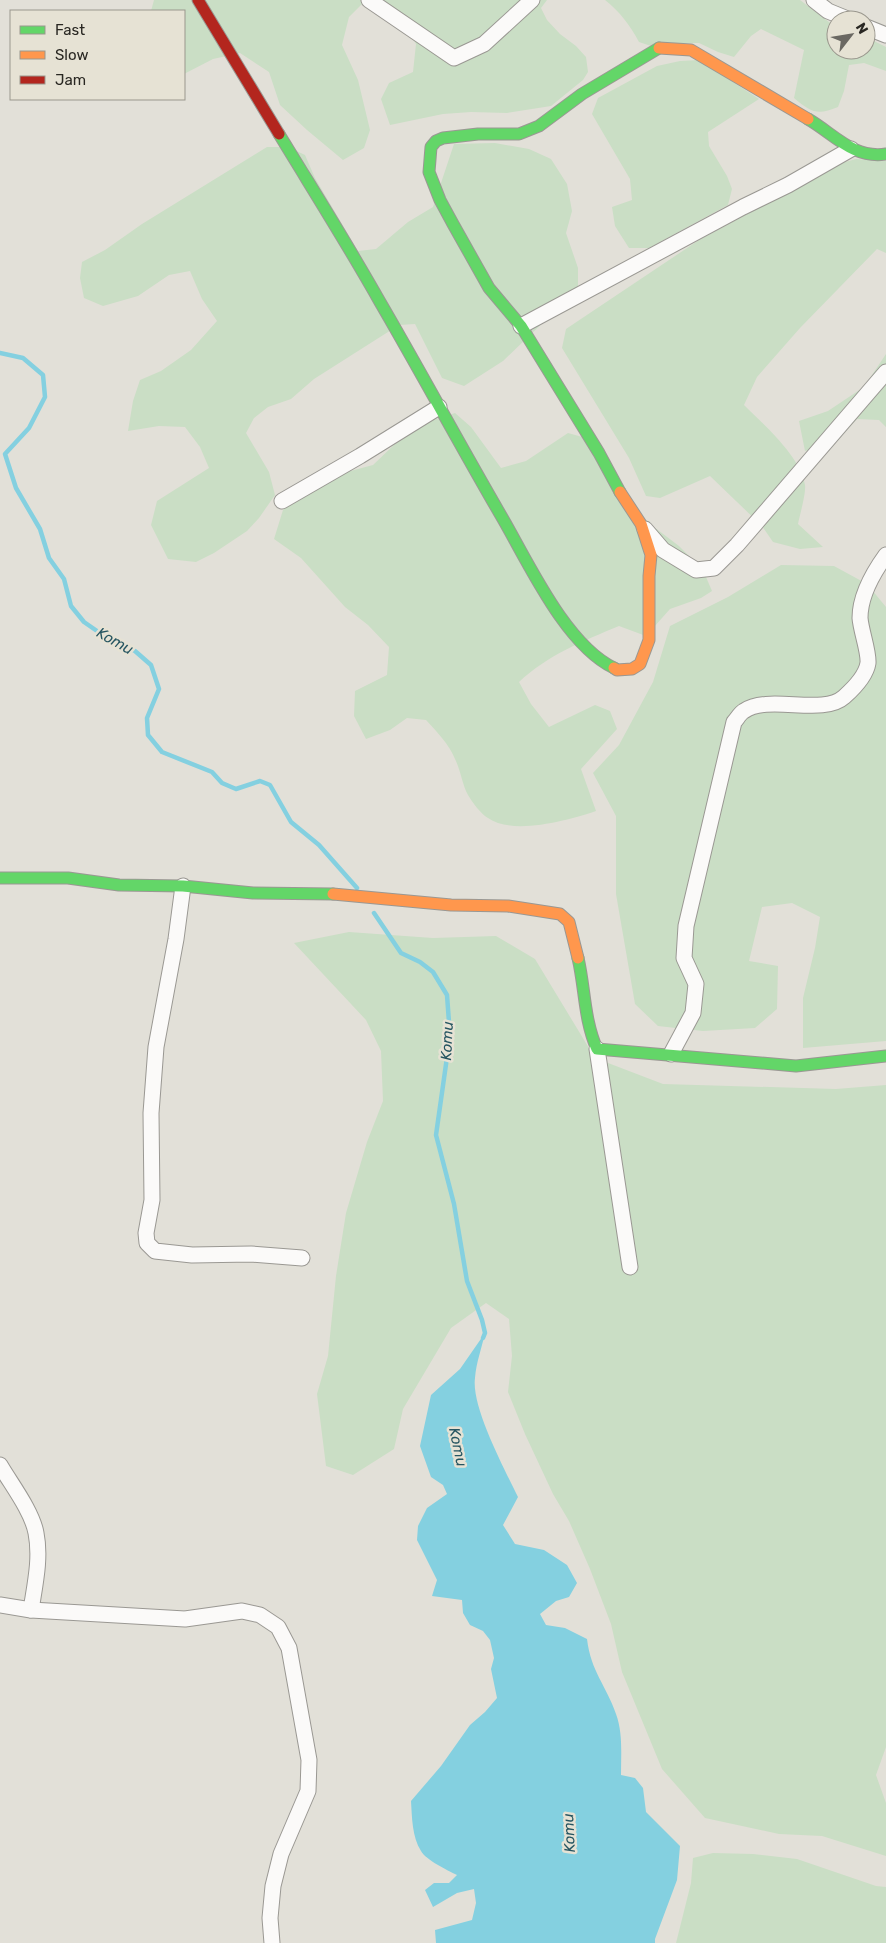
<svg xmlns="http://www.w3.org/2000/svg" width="886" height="1943" font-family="Rubik,sans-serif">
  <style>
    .green { fill: #cadec5 }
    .water { fill: #84d0e0 }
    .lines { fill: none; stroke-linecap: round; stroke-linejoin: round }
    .stream { stroke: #84d0e0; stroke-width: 4.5 }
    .street-casing { stroke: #9a9893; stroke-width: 17 }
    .fast-casing { stroke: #9a9893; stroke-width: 13 }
    .slow-casing { stroke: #9a9893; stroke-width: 13 }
    .jam-casing { stroke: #9a9893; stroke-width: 13 }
    .street { stroke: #fbfaf9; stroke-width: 15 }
    .fast { stroke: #63d668; stroke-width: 11 }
    .slow { stroke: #ff974d; stroke-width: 11 }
    .jam { stroke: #b3261e; stroke-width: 11 }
    .labels { text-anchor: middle; stroke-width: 5; stroke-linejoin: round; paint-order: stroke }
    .water-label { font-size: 15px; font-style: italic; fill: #265561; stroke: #e6e2d4 }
  </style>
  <rect width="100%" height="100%" fill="#e2e0d8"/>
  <g class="green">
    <path d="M154,0H547L541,8L547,20L560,34L576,46L586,57L588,72L583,80L551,106L507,113L471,112L443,114L390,125L381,99L389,83L413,72L416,44L400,19L364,2L349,17L342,45L358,80L370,130L364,148L343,160L307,130L280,105L269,72L240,53L213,59L184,74V11H151Z"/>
    <path d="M605,0H800L829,22L836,25V50H866V37L886,47V71L864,63L849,65L844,91L838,107C817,116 811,112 794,98L804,50L761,29L751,36L734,57L718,52L699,43H679L660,49L639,42C630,25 620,12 605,0Z"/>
    <path d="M699,60L759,99L708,132L709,146L727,176L732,189L728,205L649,248H629L615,226L612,207L632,200L630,179L592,114L598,98L657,66L680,61Z"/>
    <path d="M495,143L529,149L551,159L567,184L572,211L566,233L578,268V289L503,361L464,386L442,378L415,324L399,325L314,379L291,399L268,407L254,418L246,433L269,472L275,495L259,518L247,531L214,553L196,562L168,559L151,525L157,501L209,468L200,447L185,427L159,426L128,431L133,401L140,380L161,371L191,350L217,321L202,299L190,271L169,275L138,296L103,306L84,298L80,278L82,262L105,250L142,224L267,147H288L305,155L315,178L358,251L376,249L408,222L433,207L454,144Z"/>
    <path d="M856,159L886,161V253L877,249L800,328L757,377L744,405C764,425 800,456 805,485C806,494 800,514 798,524L823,547L800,549L773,542L762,526L710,476L660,498L646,496L629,458L562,348L566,329L699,240L812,179L834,165Z"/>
    <path d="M886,354V427L879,420L857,419L837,441L805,451L799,421L828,411L864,387Z"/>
    <path d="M455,413L471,427L501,468L526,461L568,433L586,438L642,518L679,546L703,570L712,591L701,598L670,609L646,636L619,626C583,641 548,655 519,682L531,704L549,727L595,705L610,711L617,729L581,769L596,811C569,820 513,836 488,818C481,814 472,802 468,795C462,784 461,771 455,759C449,744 437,732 426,720L407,718L390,730L366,739L354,716L355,691L387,675L389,647L368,625L345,607L301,558L274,539L283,510L296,496L343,473L373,465L395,444L430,421Z"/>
    <path d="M781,565L834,566L867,584L886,607V1041L803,1048V998L815,948L820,917L792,903L762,907L749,961L778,966L777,1009L755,1028L703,1031L658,1026L635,1004L616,894V816L593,773L619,745L653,682L670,626L728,597Z"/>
    <path d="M349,932L433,938L496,936L535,959L595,1058L663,1084L836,1089L886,1085V1747L876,1775L886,1803V1856L822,1836L779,1834L705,1818L662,1769L622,1672L611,1624L590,1569L569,1521L553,1494L525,1434L508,1392L512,1356L509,1319L486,1303L451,1328L403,1409L394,1449L353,1475L326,1466L317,1394L328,1356L336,1276L346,1213L367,1142L383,1101L381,1051L366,1020L294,943Z"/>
    <path d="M713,1853L753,1854L797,1859L876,1886L886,1887V1943H676L691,1883L693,1858Z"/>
  </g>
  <path class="water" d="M485,1333C482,1347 476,1363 475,1378C471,1407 505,1470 518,1497L503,1525L515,1544L544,1550L567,1565L577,1583L569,1597L556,1601L540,1614L546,1625L565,1628L587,1639C591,1672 606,1685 616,1714C623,1733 621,1754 621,1775L635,1778L643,1788L646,1812L680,1846L677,1880L655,1939V1943H436L435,1930L472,1920L476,1903L474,1889L457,1893L433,1907L425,1890L434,1883H449L457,1875C447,1870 426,1860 421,1851C412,1837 412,1817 411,1801L441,1766L470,1725L485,1712L497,1698L491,1669L494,1658L490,1640L483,1631L470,1625L463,1613L462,1600L432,1596L437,1580L417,1540L418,1526L427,1508L447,1494L443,1485L431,1477L420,1446L431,1395L460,1369Z"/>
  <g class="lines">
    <g class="stream">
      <path d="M0,353L23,358L43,375L45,397L29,428L5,454L16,488L40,529L49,558L64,579L71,606L84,622L110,640L135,651L151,665L159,689L147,718L148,735L162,752L212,772L222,783L236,789L260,781L270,785L291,822L319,845L357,888"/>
      <path d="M374,913L401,953L420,962L433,972L447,995L450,1036L436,1135L454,1204L467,1281L482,1320L485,1333L483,1338"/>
    </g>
    <defs>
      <g id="street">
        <path d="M369,0L454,58L484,44L532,0"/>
        <path d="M814,0L828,11L850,20"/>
        <path d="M866,27L886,35"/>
        <path d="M521,326L743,207L788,185L851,149"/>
        <path d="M282,501L360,456L439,407"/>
        <path d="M645,529L663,550L696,570L714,568L737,545L886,372"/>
        <path d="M183,886L176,939L156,1047L151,1113L152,1200L146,1233L147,1243L155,1251L192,1255L251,1254L302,1258"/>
        <path d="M597,1049L630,1267"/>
        <path d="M671,1054L693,1013L696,984L684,958L686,926L734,722C737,719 740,713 744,711C768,694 823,716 844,697C853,689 866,676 868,663C869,652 861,631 860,618C860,595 873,573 886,555"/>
        <path d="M0,1465C11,1484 32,1511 36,1533C41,1558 35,1584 31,1610"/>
        <path d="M0,1605L31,1610L185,1619L242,1611L260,1615L278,1627L289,1648L309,1760L308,1791L281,1854L273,1886L270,1918L272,1943"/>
      </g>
      <g id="fast">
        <path d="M808,119C834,134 853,159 886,154"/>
        <path d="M279,134C313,190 348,245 380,302C422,374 461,447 503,519C529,564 566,645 614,668"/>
        <path d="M620,492L599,453L521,326L489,288L453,224L440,200L429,172L431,147L436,141L443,138L478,134H519L539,126L582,94L659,48"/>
        <path d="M0,878H68L119,885L183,886L253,893L333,894"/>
        <path d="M578,958C585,988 584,1020 597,1049L796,1066L886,1056"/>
      </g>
      <g id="slow">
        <path d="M659,48L691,50L808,119"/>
        <path d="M614,668L617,670L632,669L640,664L649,640V576L651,555L641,524L620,492"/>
        <path d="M333,894L451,905L508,906L560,914L569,922L578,958"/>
      </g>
      <path id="jam" d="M198,0L279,134"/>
    </defs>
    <use href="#street" class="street-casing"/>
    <use href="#fast" class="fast-casing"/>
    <use href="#slow" class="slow-casing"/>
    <use href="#jam" class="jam-casing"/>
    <use href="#street" class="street"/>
    <use href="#fast" class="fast"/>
    <use href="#slow" class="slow"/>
    <use href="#jam" class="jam"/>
  </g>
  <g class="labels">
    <g class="water-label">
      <text transform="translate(115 641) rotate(29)" y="5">Komu</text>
      <text transform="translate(447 1041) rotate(-87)" y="5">Komu</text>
      <text transform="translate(458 1447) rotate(78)" y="5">Komu</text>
      <text transform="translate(569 1833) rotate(-93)" y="5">Komu</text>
    </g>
  </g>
  <rect x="10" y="10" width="175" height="90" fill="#e6e2d4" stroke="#9a978d"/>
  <rect x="20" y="26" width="25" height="8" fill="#63d668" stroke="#9a978d"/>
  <text x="55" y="35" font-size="15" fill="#292722">Fast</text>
  <rect x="20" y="51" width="25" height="8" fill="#ff974d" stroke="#9a978d"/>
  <text x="55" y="60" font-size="15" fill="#292722">Slow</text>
  <rect x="20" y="76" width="25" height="8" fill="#b3261e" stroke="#9a978d"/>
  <text x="55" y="85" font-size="15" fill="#292722">Jam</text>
  <g transform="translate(851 35) rotate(59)"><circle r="24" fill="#e6e2d4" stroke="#9a978d"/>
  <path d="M0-4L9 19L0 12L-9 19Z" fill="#6a6862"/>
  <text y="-8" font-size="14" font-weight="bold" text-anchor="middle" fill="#292722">N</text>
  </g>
</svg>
